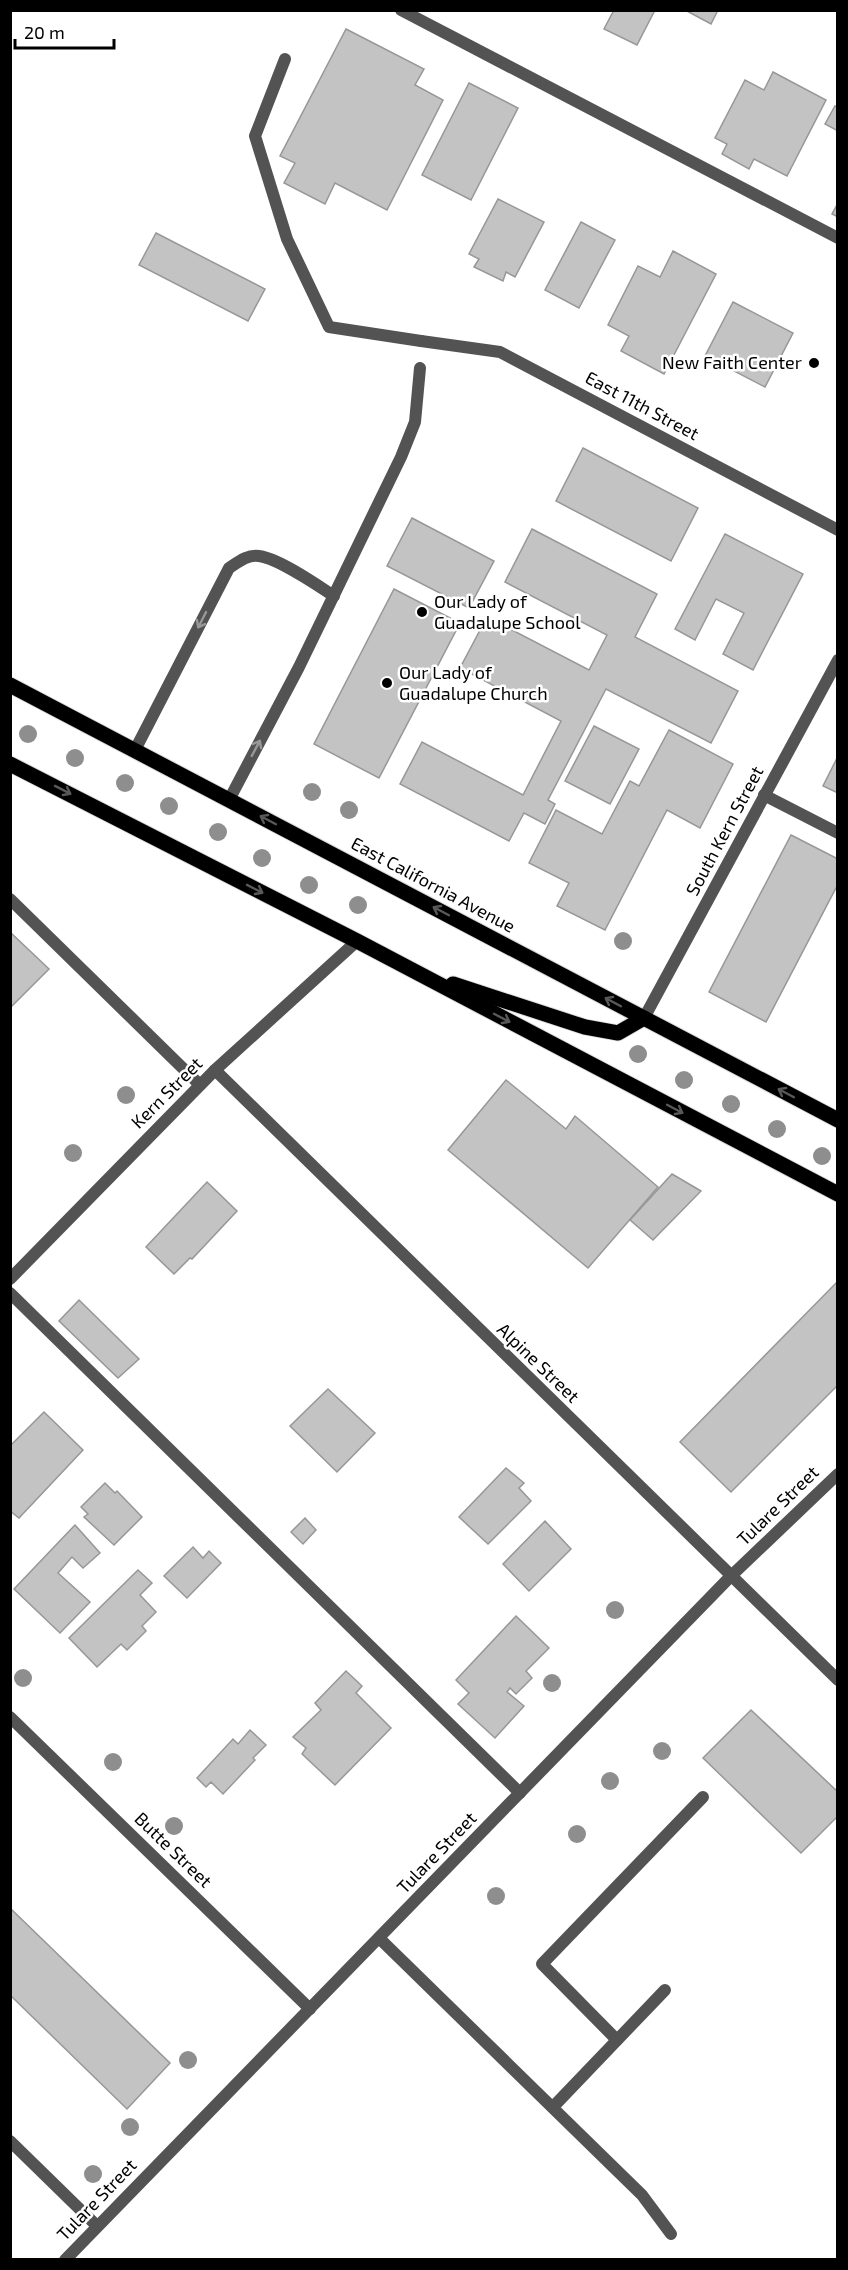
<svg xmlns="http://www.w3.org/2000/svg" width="848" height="2270" font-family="'Exo 2',sans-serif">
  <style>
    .building { fill: #c3c3c3; stroke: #979797; stroke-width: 1.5 }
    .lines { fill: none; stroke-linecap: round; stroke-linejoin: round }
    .primary-casing { stroke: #dbdbdb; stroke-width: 17 }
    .service { stroke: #535353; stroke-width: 12 }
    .minor { stroke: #535353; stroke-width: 12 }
    .primary { stroke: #000; stroke-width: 15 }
    .tree { fill: #8e8e8e }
    .oneway { stroke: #989898 }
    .oneway2 { stroke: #595959 }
    .poi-dot { fill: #000; stroke: #fff; stroke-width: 2 }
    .labels { text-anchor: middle; stroke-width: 5; stroke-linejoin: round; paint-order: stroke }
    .poi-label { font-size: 18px; fill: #000; stroke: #fff; text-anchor: start }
    .street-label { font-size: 18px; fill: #000; stroke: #fff }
  </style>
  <rect width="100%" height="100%" fill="#fff"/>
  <g class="building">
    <path d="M614,10H655L637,45L604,29Z"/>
    <path d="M685,10H718L711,24Z"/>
    <path d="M346,29L424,69L415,85L443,100L387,210L335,183L325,204L284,183L295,163L280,156Z"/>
    <path d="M773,72L826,100L787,176L754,159L749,169L722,154L727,144L715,138L745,80L764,90Z"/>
    <path d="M469,83L518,108L471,200L422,175Z"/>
    <path d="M835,106L838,107V131L825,124Z"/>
    <path d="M498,199L544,222L515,277L506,272L503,281L474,267L479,259L469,254Z"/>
    <path d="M838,203V217L832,214Z"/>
    <path d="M581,222L615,240L579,308L545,290Z"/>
    <path d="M156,233L265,289L248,321L139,265Z"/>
    <path d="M673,251L716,274L664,374L621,351L629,336L608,325L638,266L660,277Z"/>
    <path d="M733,302L793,333L765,387L705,356Z"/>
    <path d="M583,448L698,508L671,561L556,501Z"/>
    <path d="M412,518L494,561L469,608L387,566Z"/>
    <path d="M532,529L657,594L635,637L738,691L711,743L606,689L548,800L555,804L545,824L524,813L509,841L400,784L422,742L523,795L561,721L460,668L487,617L589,670L607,635L505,582Z"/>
    <path d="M725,534L803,574L753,670L723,654L744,613L716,599L695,640L675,629Z"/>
    <path d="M394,589L460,623L379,778L314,744Z"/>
    <path d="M594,726L639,749L610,804L565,781Z"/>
    <path d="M669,730L733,764L700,828L667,810L605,930L557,906L569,883L529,863L556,810L602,834L630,781L639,786Z"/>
    <path d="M837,758H838V793L823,786Z"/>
    <path d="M791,835L838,859V884L766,1022L709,992Z"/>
    <path d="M10,932L49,969L10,1008Z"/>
    <path d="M506,1080L566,1129L575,1116L658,1187L588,1268L448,1150Z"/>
    <path d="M672,1174L701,1191L653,1240L630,1220Z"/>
    <path d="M207,1182L237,1211L192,1259L190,1258L174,1274L146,1247Z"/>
    <path d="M838,1281V1385L731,1492L680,1442Z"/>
    <path d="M79,1300L139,1359L118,1378L59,1321Z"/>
    <path d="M328,1389L375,1433L337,1472L290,1426Z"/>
    <path d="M44,1412L83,1450L19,1518L10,1511V1446Z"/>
    <path d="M506,1468L524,1483L519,1488L531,1501L488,1544L459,1517Z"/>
    <path d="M105,1483L115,1493L117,1491L142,1517L114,1545L84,1517L88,1514L81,1507Z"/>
    <path d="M305,1518L316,1530L303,1544L291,1532Z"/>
    <path d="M545,1521L571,1549L529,1591L503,1564Z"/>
    <path d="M75,1525L100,1553L83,1568L72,1557L58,1573L90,1602L60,1633L14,1589Z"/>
    <path d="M193,1547L203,1558L209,1551L221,1563L187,1598L164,1576Z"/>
    <path d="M138,1570L152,1583L140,1595L156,1612L142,1626L146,1631L127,1650L121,1644L97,1667L69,1638Z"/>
    <path d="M516,1616L549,1648L526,1671L532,1678L516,1694L510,1688L507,1692L524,1706L495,1738L458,1704L469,1693L456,1680Z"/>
    <path d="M346,1671L362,1686L356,1693L391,1728L335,1785L302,1754L306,1748L293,1737L321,1710L315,1703Z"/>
    <path d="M751,1710L838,1792V1816L801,1853L703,1758Z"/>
    <path d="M250,1730L266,1745L253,1758L255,1760L223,1794L211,1782L206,1787L197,1778L233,1739L238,1744Z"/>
    <path d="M10,1908L170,2063L127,2109L10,1995Z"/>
  </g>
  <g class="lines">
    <defs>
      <g id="primary">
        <path d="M10,685L838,1120"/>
        <path d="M10,764L357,941L838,1194"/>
        <path d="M453,984L585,1027L618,1033L644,1018"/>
      </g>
    </defs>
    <use href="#primary" class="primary-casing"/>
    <g class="service">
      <path d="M401,10L838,238"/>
      <path d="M285,59L255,136L287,239L329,327L421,341"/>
      <path d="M135,750L229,568C238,562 248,554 259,556C278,558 317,585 334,596"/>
      <path d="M764,795L838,833"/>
      <path d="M229,800L299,667L401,457L415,422L420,368"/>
      <path d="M10,899L200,1085"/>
      <path d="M10,1293L520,1793"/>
      <path d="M379,1938L642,2195L671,2234"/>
      <path d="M617,2040L542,1964L703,1797"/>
      <path d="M553,2107L665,1990"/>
      <path d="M10,2141L97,2226"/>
    </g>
    <g class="minor">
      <path d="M421,341L500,352L838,530"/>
      <path d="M644,1018L838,660"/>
      <path d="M215,1070L838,1680"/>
      <path d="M10,1279L215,1070L357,941"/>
      <path d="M10,1717L310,2009"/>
      <path d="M65,2260L730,1577L838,1474"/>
    </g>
    <use href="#primary" class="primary"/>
  </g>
  <g class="tree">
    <circle cx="28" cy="734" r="9"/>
    <circle cx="75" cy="758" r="9"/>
    <circle cx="125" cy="783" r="9"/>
    <circle cx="312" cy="792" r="9"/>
    <circle cx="169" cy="806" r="9"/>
    <circle cx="349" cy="810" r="9"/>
    <circle cx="218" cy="832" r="9"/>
    <circle cx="262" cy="858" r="9"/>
    <circle cx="309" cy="885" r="9"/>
    <circle cx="358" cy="905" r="9"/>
    <circle cx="623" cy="941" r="9"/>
    <circle cx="638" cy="1054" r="9"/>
    <circle cx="684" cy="1080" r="9"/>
    <circle cx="126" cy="1095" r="9"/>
    <circle cx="731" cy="1104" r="9"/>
    <circle cx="777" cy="1129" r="9"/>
    <circle cx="73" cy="1153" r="9"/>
    <circle cx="822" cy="1156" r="9"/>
    <circle cx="615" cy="1610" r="9"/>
    <circle cx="23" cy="1678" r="9"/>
    <circle cx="552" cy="1683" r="9"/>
    <circle cx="662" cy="1751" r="9"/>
    <circle cx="113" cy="1762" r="9"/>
    <circle cx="610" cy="1781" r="9"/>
    <circle cx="174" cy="1826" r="9"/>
    <circle cx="577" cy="1834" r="9"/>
    <circle cx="496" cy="1896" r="9"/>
    <circle cx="188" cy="2060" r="9"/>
    <circle cx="130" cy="2127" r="9"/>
    <circle cx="93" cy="2174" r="9"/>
  </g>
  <defs><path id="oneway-shaft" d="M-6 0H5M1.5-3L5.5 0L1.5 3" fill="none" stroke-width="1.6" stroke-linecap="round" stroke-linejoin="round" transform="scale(1.5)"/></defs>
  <g class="oneway">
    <use href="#oneway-shaft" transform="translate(202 620) rotate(117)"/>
    <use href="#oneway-shaft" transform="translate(256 748) rotate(-62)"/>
  </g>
  <g class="oneway2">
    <use href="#oneway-shaft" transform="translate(63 790) rotate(27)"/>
    <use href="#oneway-shaft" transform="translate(268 820) rotate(-152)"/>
    <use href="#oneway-shaft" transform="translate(255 889) rotate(27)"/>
    <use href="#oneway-shaft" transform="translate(441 911) rotate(-152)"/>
    <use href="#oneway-shaft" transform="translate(613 1002) rotate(-152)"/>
    <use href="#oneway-shaft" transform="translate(502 1018) rotate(28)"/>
    <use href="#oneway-shaft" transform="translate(786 1093) rotate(-152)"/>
    <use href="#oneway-shaft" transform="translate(675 1109) rotate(28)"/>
  </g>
  <g class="poi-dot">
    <circle cx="814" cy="363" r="6"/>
    <circle cx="422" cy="612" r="6"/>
    <circle cx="387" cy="683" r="6"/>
  </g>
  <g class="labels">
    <g class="poi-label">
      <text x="802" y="369" text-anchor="end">New Faith Center</text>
      <text x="434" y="608">Our Lady of<tspan x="434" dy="21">Guadalupe School</tspan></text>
      <text x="399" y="679">Our Lady of<tspan x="399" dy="21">Guadalupe Church</tspan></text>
    </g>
    <g class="street-label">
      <text transform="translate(642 406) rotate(28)" y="6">East 11th Street</text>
      <text transform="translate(725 831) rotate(-62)" y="6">South Kern Street</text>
      <text transform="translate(433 885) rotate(28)" y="6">East California Avenue</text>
      <text transform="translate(167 1093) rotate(-45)" y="6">Kern Street</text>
      <text transform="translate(538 1363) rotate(44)" y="6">Alpine Street</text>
      <text transform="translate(778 1506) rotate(-44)" y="6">Tulare Street</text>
      <text transform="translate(173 1850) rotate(44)" y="6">Butte Street</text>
      <text transform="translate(437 1853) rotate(-46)" y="6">Tulare Street</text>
      <text transform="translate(97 2200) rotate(-46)" y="6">Tulare Street</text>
    </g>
  </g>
  <rect width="848" height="2270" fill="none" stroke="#000000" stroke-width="24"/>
  <path d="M15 39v9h99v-9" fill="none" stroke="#000000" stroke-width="3"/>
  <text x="24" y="39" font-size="18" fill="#000000" stroke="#ffffff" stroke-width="4.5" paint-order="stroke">20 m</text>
</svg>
